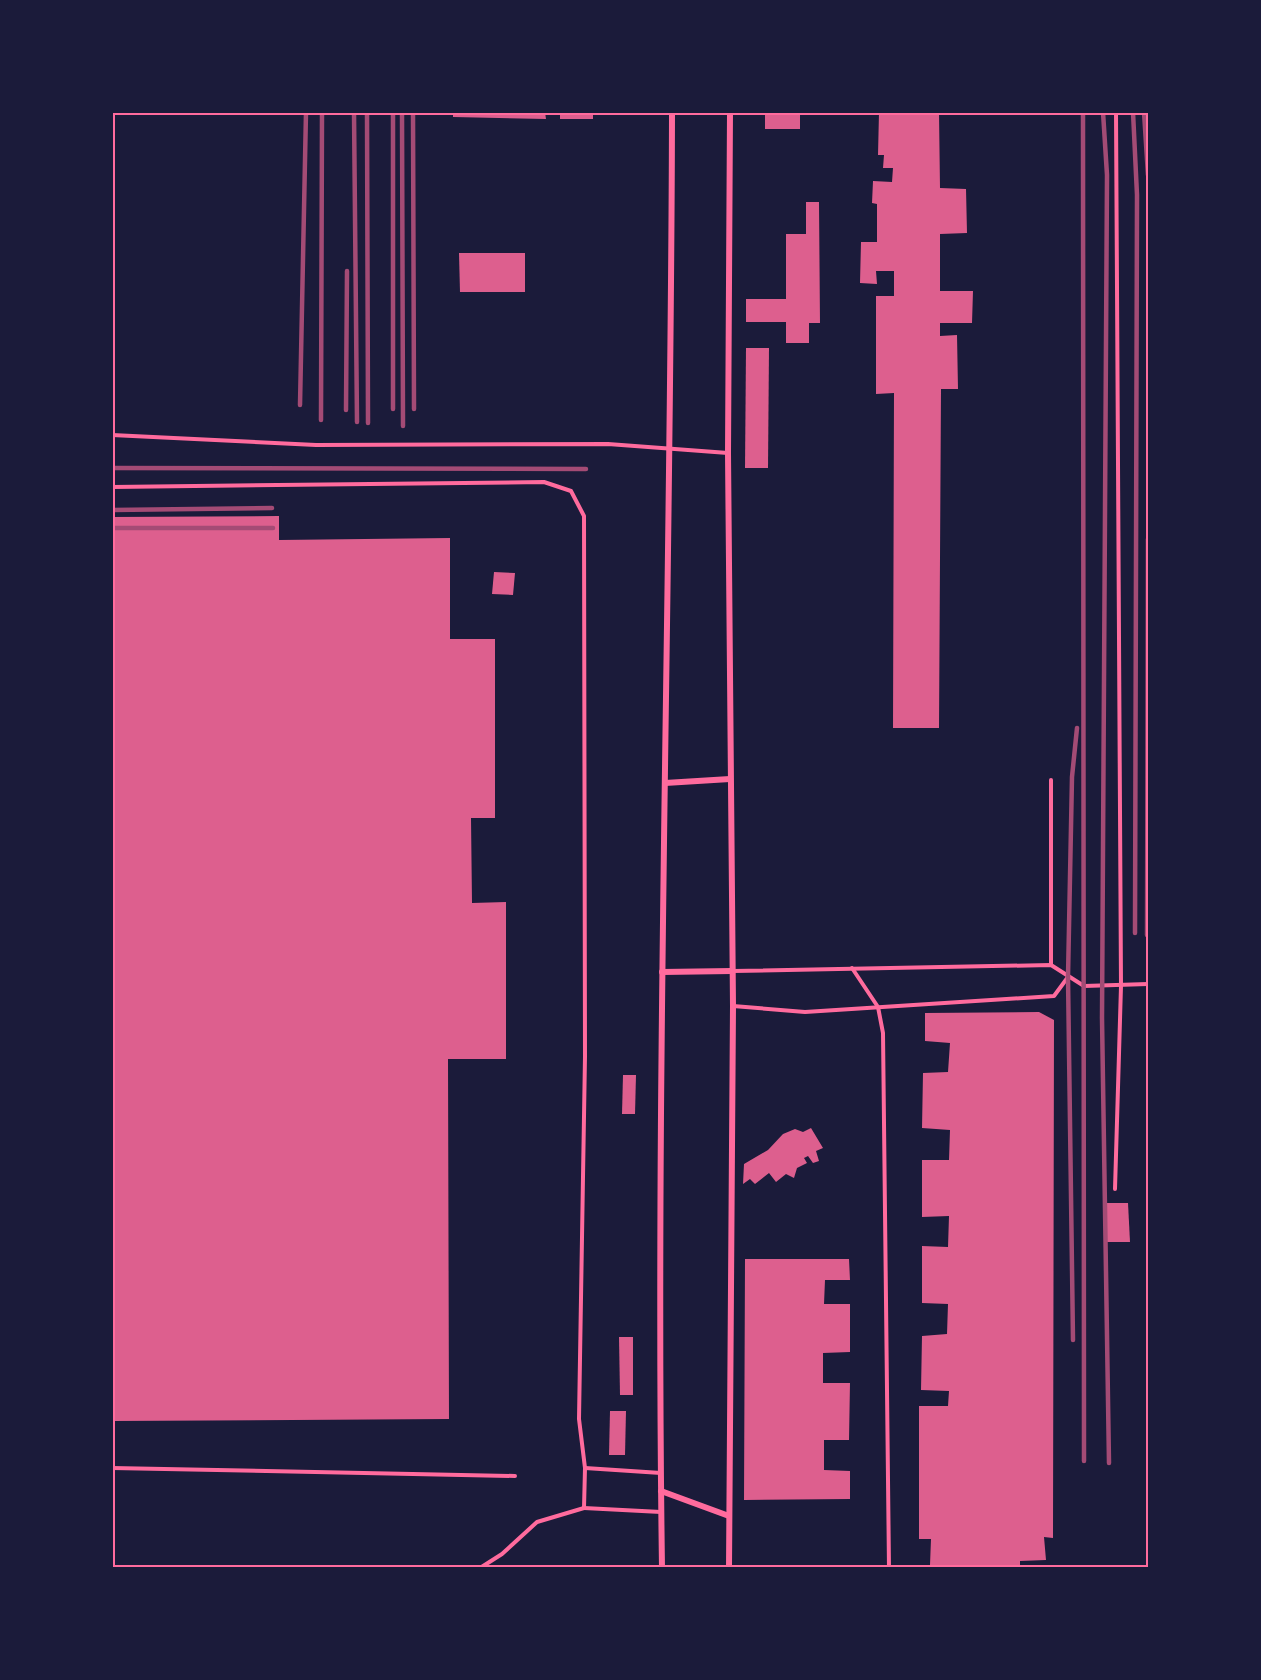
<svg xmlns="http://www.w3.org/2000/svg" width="1261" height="1680" font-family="'Times New Roman',serif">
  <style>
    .building { fill: #dd5f8e }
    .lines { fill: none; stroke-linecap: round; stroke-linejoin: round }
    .service { stroke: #ff6b9d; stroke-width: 4 }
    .minor { stroke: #ff6b9d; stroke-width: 6 }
    .rail { stroke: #a44b75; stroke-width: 4.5 }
    .neatline { fill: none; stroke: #ff6b9d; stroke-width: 2 }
  </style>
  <rect width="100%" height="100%" fill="#1b1b3a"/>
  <g class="building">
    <path d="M453,112H545L546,119L453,117Z"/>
    <rect x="560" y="112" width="33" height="7"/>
    <rect x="765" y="112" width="35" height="17"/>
    <path d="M879,112H939L940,188L966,189L967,233L940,234V291H973L972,323H940V336L957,335L958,389H941L939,728H893L894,393L876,394V296H894V271H876L877,284L860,283L861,242H877V204L872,203L873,181L892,182L893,168H883L884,155H878Z"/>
    <path d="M806,202H819L820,323H809V343H786V322H746V299H786V234H806Z"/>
    <path d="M459,253H525V292H460Z"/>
    <path d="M746,348H769L768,468H745Z"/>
    <path d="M279,516V540L450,538V639H495V818H471L472,903L506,902V1059H448L449,1419L112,1421V517Z"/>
    <path d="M494,572L515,573L513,595L492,594Z"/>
    <path d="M1039,1012L1054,1020L1053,1538L1044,1537L1046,1560L1020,1561V1568L930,1565L931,1539H919V1406H948L949,1391L921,1390L922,1336L947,1334L948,1304L922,1303V1246L948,1247L949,1216L922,1217V1160H949L950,1130L922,1128L923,1073L948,1072L950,1043L925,1041V1013Z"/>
    <path d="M623,1075H636L635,1114H622Z"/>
    <path d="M811,1128L823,1148L816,1151L819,1161L813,1163L808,1156L804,1158L807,1163L797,1168L794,1178L786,1174L776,1182L769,1173L755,1184L750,1179L743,1184L744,1164L768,1150L783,1134L795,1129L803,1132Z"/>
    <path d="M1105,1203H1128L1130,1242H1105Z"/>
    <path d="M745,1259H849L850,1280H825L824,1304H850V1352L823,1353V1383H850L849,1440H824V1470L850,1471V1499L744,1500Z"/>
    <path d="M619,1337H633V1395H620Z"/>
    <path d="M610,1411H626L625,1455H609Z"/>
  </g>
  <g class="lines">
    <g class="service">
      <path d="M112,435L316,445L608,444L728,453"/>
      <path d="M112,487L544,482L571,491L584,516L585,1056L579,1419L585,1468L584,1508L537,1522L502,1554L480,1568"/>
      <path d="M1051,780V965"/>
      <path d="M852,968L878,1007L883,1033L889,1568"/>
      <path d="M733,971L1051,965L1084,986L1148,984"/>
      <path d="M733,1006L805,1012L1054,996L1068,977"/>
      <path d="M1115,1189L1121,986L1116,112"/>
      <path d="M112,1468L515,1476"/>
      <path d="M585,1468L661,1473"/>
      <path d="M584,1508L661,1512"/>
    </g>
    <g class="minor">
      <path d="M665,783L730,779"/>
      <path d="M662,972L732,971"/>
      <path d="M661,1491L729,1516"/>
      <path d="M662,1568C655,1082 671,598 672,112"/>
      <path d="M729,1568L733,1006L728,453L730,112"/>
    </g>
    <g class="rail">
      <path d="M354,112L357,422"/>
      <path d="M367,112L368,423"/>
      <path d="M393,112V409"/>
      <path d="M402,112L403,426"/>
      <path d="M413,112L414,409"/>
      <path d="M1083,112L1084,1461"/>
      <path d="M1103,112L1107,175L1102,1018L1109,1463"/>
      <path d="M1133,112L1137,195L1135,933"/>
      <path d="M1144,112L1148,175"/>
      <path d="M300,405L306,112"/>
      <path d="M346,410L347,271"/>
      <path d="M321,420L322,112"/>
      <path d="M112,468L586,469"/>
      <path d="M112,510L272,508"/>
      <path d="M112,528H273"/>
      <path d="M1147,935L1148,539"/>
      <path d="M1073,1340L1068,977L1072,777L1077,728"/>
    </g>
  </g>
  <rect width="1261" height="1680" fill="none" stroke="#1b1b3a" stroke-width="228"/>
  <rect x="114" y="114" width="1033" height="1452" class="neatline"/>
</svg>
